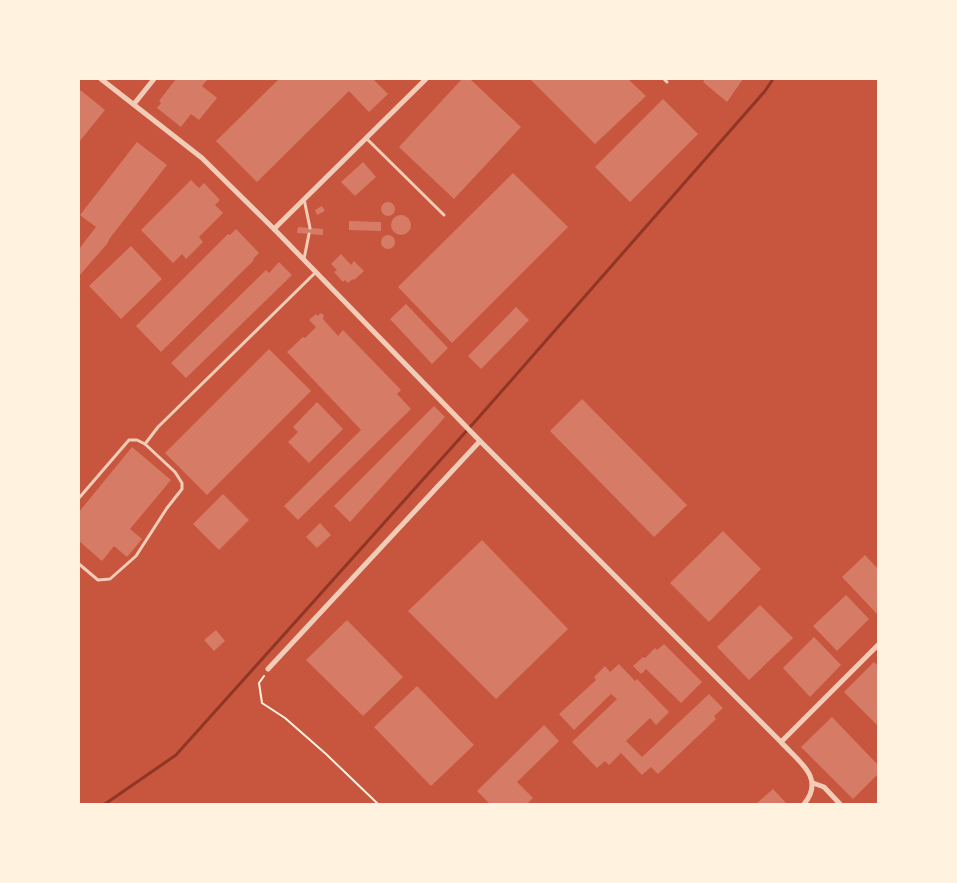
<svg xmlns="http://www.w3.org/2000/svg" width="957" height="883" font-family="'DM Sans',sans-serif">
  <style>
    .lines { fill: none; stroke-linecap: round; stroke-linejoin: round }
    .stream { stroke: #8f3625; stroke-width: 3 }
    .building { fill: #d67c66 }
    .path { stroke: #fff3e0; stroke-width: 2 }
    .service { stroke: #f1ccb7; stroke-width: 3 }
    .minor { stroke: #f1ccb7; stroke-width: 5 }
  </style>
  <rect width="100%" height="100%" fill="#c8553d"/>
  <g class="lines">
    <path class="stream" d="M105,804L176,755L479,417L765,91L773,79"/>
  </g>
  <g class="building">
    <path d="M176,79H208L202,86L217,98L199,120L191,114L181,127L157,108L161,103L159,101Z"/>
    <path d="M279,79H373L388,94L369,112L349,91L257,182L216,141Z"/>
    <path d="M462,79H470L521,127L454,199L399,147Z"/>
    <path d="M530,79H628L646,96L595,144Z"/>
    <path d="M705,79H743L727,102L703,82Z"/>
    <path d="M79,89L105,110L79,142Z"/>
    <path d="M663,99L698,134L630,202L595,167Z"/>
    <path d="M137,142L167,165L110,238L107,244L79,276V249L96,227L80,215Z"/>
    <path d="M363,162L376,177L355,196L341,182Z"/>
    <path d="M513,173L568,227L452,343L398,287Z"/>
    <path d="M191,180L199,188L204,183L220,200L215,205L223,213L199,237L203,242L186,259L182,254L173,263L141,230Z"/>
    <circle cx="388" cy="209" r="7"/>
    <path d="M322,206L325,211L317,215L315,210Z"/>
    <circle cx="401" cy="225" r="10"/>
    <path d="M349,221L381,222V231L349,230Z"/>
    <path d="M298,227L323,229V235L297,233Z"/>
    <path d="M236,229L259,253L253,259L254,260L161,352L136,326L228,234L230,235Z"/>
    <circle cx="388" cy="242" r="7"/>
    <path d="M131,246L162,279L121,319L89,286Z"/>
    <path d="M341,254L351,265L354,261L364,271L354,280L353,279L348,283L345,280L343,282L334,272L337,270L331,264Z"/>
    <path d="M279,262L292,275L186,378L171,363L266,270L269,273Z"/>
    <path d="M406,304L448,348L432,364L390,319Z"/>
    <path d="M516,307L529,320L481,369L468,356Z"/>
    <path d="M320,313L324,315L323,319L338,336L343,330L401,390L397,394L411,409L298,520L284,506L361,430L287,352L303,337L305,338L316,327L309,320L316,314L318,316Z"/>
    <path d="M269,349L311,391L207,495L165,453Z"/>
    <path d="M582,399L687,505L654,537L550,431Z"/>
    <path d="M317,402L343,429L309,463L288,442L298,432L293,427Z"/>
    <path d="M434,406L445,417L350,522L334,506Z"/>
    <path d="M132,447L171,480L130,529L142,539L127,557L114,546L102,561L79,541V512Z"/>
    <path d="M223,494L249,520L219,550L193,524Z"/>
    <path d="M320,523L331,535L317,548L306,537Z"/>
    <path d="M723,531L761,569L709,622L670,583Z"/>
    <path d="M482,540L568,629L496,699L408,611Z"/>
    <path d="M865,555L878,569V615L842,577Z"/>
    <path d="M846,595L869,619L837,651L813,626Z"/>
    <path d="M760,605L793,638L749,680L717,647Z"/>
    <path d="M347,620L403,677L363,716L306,660Z"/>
    <path d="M216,630L225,641L214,651L204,640Z"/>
    <path d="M814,637L841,665L810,697L783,668Z"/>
    <path d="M664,644L702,682L681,703L646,669L641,674L633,666L643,657L645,658L655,648L657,650Z"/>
    <path d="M874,662L878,666V726L844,692Z"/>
    <path d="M619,664L635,681L637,679L669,712L656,725L650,718L626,741L642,757L709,694L723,708L714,716L716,719L658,774L651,767L642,775L621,753L609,765L605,761L597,768L572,742L617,699L611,694L574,730L559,714L596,680L594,677L605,666L610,672Z"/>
    <path d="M417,686L474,745L431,786L374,727Z"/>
    <path d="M832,717L878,765V774L853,799L801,747Z"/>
    <path d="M544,725L559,741L517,782L533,798L527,804H490L477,791Z"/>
    <path d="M773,789L787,804H756Z"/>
  </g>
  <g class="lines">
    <path class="path" d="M264,676L259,683L262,703L285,718L326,754L378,804"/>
    <g class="service">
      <path d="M664,79L667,82"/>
      <path d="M366,138L444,215"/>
      <path d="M304,199L310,228"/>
      <path d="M304,259L309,234"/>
      <path d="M145,444L158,427L315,273"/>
      <path d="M79,498L129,440H137L145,444L175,472L182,483V489L167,508L136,556L110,579L98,580L79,564"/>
    </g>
    <g class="minor">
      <path d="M101,79L202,158L274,229L480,441L781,742C798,761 826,778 804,804"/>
      <path d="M134,104L154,79"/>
      <path d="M274,229L426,79"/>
      <path d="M268,669L480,441"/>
      <path d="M781,742L878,645"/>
      <path d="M813,783L824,787L840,804"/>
    </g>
  </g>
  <rect width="957" height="883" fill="none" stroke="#fff3e0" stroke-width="160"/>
</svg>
